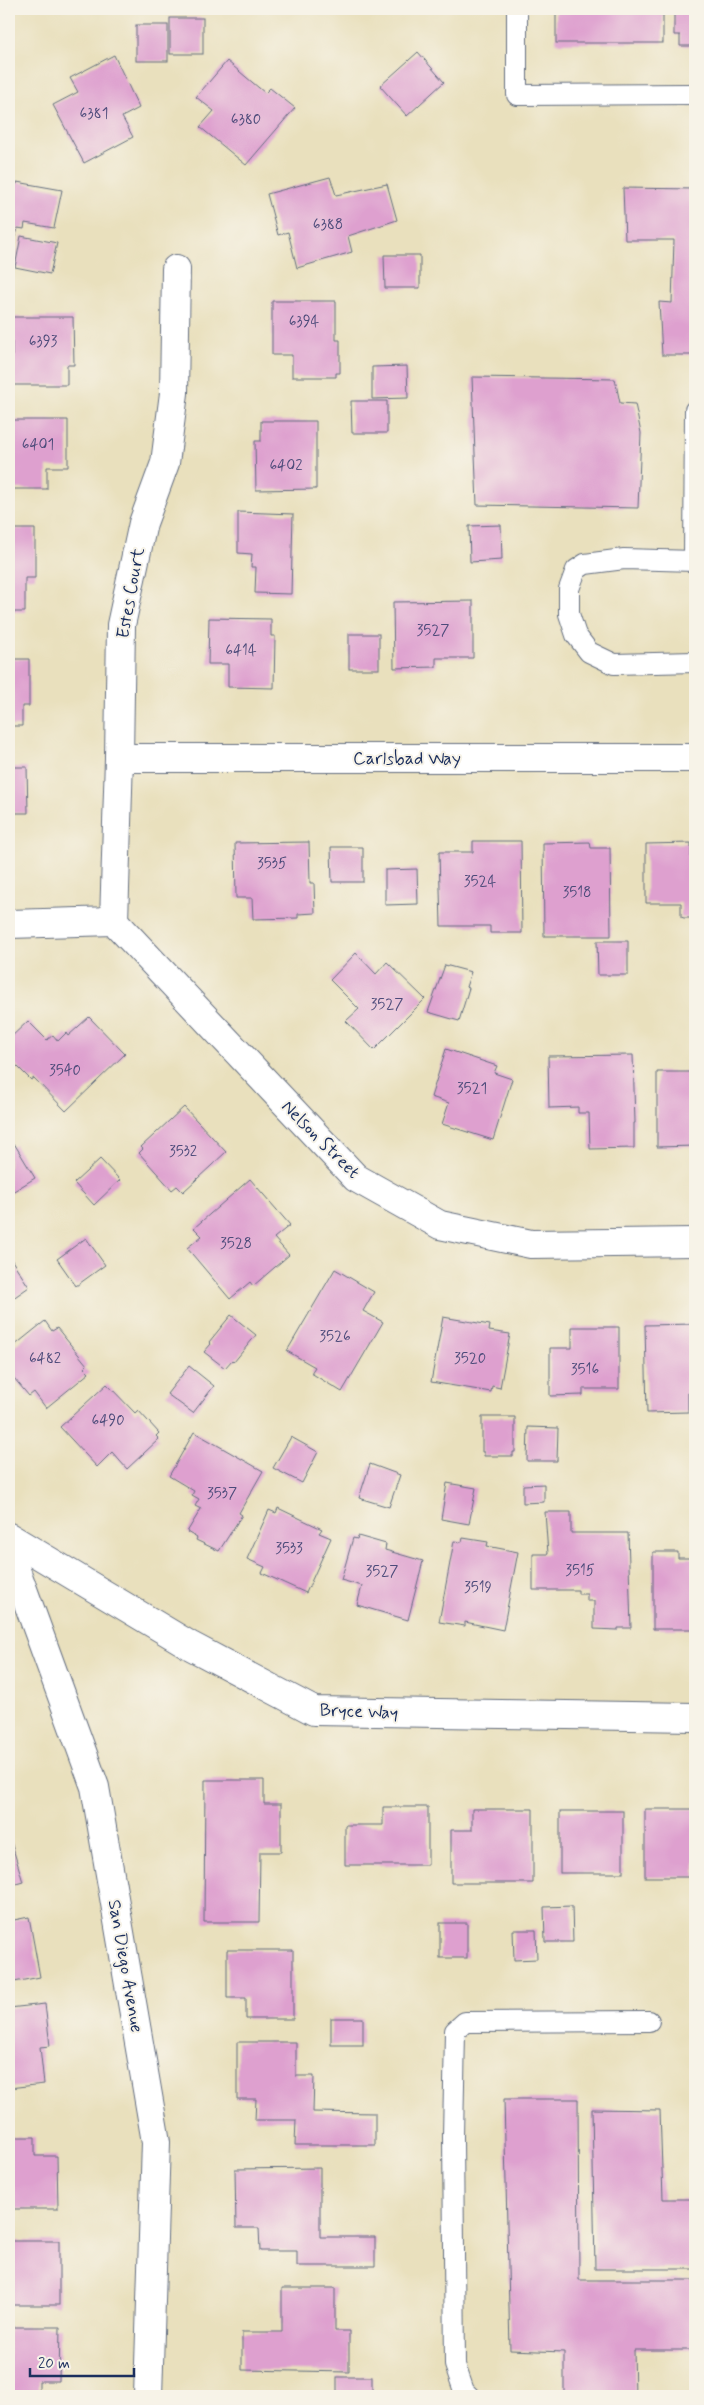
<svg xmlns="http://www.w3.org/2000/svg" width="704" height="2405" font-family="Mynerve,sans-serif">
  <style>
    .building { fill: #dea0cf }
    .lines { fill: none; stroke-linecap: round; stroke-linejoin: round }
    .lane-casing { stroke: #636d7f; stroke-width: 22 }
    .street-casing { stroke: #636d7f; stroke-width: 30 }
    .secondary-casing { stroke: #636d7f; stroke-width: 30 }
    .lane { stroke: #fff; stroke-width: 20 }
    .street { stroke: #fff; stroke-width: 28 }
    .secondary { stroke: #fff; stroke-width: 28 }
    .labels { text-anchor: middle; stroke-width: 4; stroke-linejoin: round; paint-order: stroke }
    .number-label { font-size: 15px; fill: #4c4b7a }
    .street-label { font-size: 18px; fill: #1b2f5e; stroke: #f7f3e8 }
  </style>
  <rect width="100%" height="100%" fill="#f7f3e8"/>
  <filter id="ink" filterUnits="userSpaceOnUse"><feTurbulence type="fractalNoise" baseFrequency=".02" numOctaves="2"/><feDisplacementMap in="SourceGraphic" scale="10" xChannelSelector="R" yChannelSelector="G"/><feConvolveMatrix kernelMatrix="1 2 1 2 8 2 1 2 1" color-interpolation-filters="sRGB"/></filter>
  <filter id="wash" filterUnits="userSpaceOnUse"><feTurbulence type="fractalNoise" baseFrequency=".0096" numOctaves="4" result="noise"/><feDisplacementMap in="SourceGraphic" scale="20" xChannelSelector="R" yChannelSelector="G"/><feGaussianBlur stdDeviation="1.12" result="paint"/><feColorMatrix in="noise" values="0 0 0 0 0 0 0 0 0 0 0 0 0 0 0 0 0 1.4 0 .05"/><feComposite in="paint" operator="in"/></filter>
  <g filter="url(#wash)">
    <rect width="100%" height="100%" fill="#e9e0bd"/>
    <g id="blocks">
      <g class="building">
        <rect x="556" y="9" width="107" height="34"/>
        <path d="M674,9H695V46H680V35H674Z"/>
        <rect x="170" y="18" width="33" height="36"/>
        <rect x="136" y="25" width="32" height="36"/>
        <path d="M418,52L444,82L407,116L380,86Z"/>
        <path d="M114,55L139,108L122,117L133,137L84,163L53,105L78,92L70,78Z"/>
        <path d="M227,61L265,93L270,88L295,108L246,165L200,127L214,111L196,97Z"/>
        <path d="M330,177L336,195L387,184L397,220L348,236L352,252L297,268L288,232L278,235L267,194Z"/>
        <path d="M17,182L62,190L54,228L25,223L24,229L18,228L16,236L9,234V183L17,184Z"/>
        <path d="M623,188L695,189V355H662L659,302L672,303L674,240H625Z"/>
        <path d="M21,236L57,243L50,274L15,267Z"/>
        <path d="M384,255H420V288H385Z"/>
        <path d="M272,301H336V340H340V373H336V377H292V355H272Z"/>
        <path d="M12,317H73L74,365H67V385H12Z"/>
        <path d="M407,366L408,398L372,399V367Z"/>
        <path d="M472,377L615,379L620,403L635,404L641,433L638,508L477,505Z"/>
        <path d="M351,401H387V433H352Z"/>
        <path d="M9,420H68V467H47V489H9Z"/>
        <path d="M261,421H316V489L256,490L255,441H261Z"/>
        <path d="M238,512L293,514L291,594L255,593L256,567H251L252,554L238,553Z"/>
        <path d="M501,525L502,560L470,562L469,526Z"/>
        <path d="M9,529H35V578H25V612H9Z"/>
        <path d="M473,601V658H436V667L394,668L393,602Z"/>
        <path d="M209,618L271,619V636H275L274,688L228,687V664H208Z"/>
        <rect x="349" y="634" width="30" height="35"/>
        <path d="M9,659H29V706H22V726H9Z"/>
        <path d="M9,767H27L28,813H9Z"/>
        <path d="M473,841H521L522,933H490V926H441L439,852H473Z"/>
        <path d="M309,842L310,883H314L315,913L298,914V918L253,919L252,898H236L235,843Z"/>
        <path d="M590,842L591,848H610L611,936H544L543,843Z"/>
        <path d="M691,843V863H695V918H684L681,917V903H646V844Z"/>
        <path d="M331,847H363V882H332Z"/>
        <path d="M417,869L418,904L385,905V870Z"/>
        <path d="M597,941H628V975H598Z"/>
        <path d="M356,953L376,974L387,962L425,999L374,1050L346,1021L359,1009L330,980Z"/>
        <path d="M445,965L471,972L466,987L469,988L459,1021L428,1012Z"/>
        <path d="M89,1017L125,1054L66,1111L34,1078L31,1080L14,1063L16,1061L9,1054V1039L28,1021L47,1040L53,1035L58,1041L66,1033L68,1036Z"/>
        <path d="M446,1049L497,1066L494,1073L512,1079L493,1140L442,1124L449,1103L431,1097Z"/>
        <path d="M633,1055L635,1123H634V1148L590,1149L589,1113H578V1107L549,1108L548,1056Z"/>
        <path d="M657,1072H695V1146L657,1147Z"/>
        <path d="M184,1107L226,1152L183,1192L177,1186L172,1190L139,1153L143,1149L141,1147Z"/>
        <path d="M15,1145L35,1178L9,1194V1149Z"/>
        <path d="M100,1159L120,1180L94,1205L74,1183Z"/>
        <path d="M250,1179L290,1225L274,1238L289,1255L253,1286L250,1282L230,1299L187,1248L202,1236L194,1228Z"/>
        <path d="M86,1238L105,1265L76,1286L57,1259Z"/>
        <path d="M9,1256L29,1287L9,1301Z"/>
        <path d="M335,1269L374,1292L363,1311L383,1322L342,1392L311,1373L315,1367L287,1351Z"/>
        <path d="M231,1315L256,1335L234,1362L232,1360L225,1368L204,1352L211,1344L209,1342Z"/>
        <path d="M443,1317L490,1325L489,1331L510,1334L500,1388L492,1386L491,1392L431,1382Z"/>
        <path d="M45,1321L52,1331L57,1328L87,1365L84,1368L89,1373L46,1408L34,1392L29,1396L9,1372V1350Z"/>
        <path d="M695,1324V1393H688V1412L647,1413L645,1325Z"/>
        <path d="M572,1327H619V1389H583V1395L550,1396V1348H572Z"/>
        <path d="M189,1366L214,1386L193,1413L167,1394Z"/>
        <path d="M107,1384L135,1413L138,1410L159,1433L156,1436L159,1439L127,1469L112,1452L97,1467L60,1427Z"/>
        <path d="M482,1417H515V1452H513V1456H484V1452H482Z"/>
        <path d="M528,1427L558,1428L557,1461H527Z"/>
        <path d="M194,1432L263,1471L239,1513L242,1515L219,1551L196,1540L197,1538L187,1532L201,1509L195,1506L199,1499L192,1495L194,1491L169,1476Z"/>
        <path d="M291,1437L318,1452L302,1483L273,1468Z"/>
        <path d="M370,1464L400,1475L389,1507L359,1498Z"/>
        <path d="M447,1483L476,1488L469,1524L441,1519Z"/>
        <path d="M544,1484V1502L523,1503V1485Z"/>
        <path d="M278,1508L322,1529L319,1533L331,1538L306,1593L262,1573L265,1567L247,1559L269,1510L276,1513Z"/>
        <path d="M545,1512H571V1533H628L631,1628H618V1630L594,1629V1601H587V1594H578V1590H533V1554H548Z"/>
        <path d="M358,1536L386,1544L385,1550L423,1561L408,1620L357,1605L362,1586L341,1580L353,1538L357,1539Z"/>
        <path d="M463,1538L488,1542L487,1546L518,1552L503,1630L465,1622V1626L439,1622L454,1541L462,1542Z"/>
        <path d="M653,1552H678V1558H695V1629H653Z"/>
        <path d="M205,1780H264V1804H281V1852H260L259,1922H204Z"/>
        <path d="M383,1807H428V1865H345V1825H383Z"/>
        <path d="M472,1809H533V1883H451V1830H472Z"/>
        <rect x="645" y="1809" width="50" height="68"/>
        <rect x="560" y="1811" width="63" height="62"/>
        <path d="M9,1835L23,1882L9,1886Z"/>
        <path d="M572,1906L573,1942H545L544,1907Z"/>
        <path d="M29,1917L40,1977L9,1983V1921Z"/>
        <rect x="440" y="1923" width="27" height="35"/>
        <path d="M513,1930H536L537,1959L514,1960Z"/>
        <path d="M227,1950H293V2019H246V1998H227Z"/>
        <path d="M45,2004L50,2046L40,2047L44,2084L9,2088V2008Z"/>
        <rect x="331" y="2018" width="32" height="27"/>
        <path d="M237,2042H296V2076H314L313,2112L375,2113V2145H295L296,2120H255L256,2099H237Z"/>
        <path d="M504,2099H578L579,2280H695V2350H634L635,2396H564V2352L510,2350Z"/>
        <path d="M592,2109L660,2110L663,2199H695V2269H595Z"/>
        <path d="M9,2137H35V2156H57L58,2209H9Z"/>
        <path d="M320,2168V2237H375V2266H297V2251H260L259,2228H236L235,2169Z"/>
        <rect x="9" y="2241" width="50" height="64"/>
        <path d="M282,2288H335V2331H349V2372L242,2370V2332H282Z"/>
        <path d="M9,2327H60L59,2381H39V2396H9Z"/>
        <rect x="337" y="2377" width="35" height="19"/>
      </g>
    </g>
  </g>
  <g filter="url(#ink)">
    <use href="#blocks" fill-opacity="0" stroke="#636d7f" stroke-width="1"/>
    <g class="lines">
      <defs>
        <g id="lane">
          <path d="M517,9V95L695,94"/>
          <path d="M694,561L695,410"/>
          <path d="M695,561L624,559L585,564L576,570L569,589V614L576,635L589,652L614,664L695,662"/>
          <path d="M469,2396L464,2391L455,2365L453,2137L455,2031L465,2022L649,2021"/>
        </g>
        <g id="street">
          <path d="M119,758H695"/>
          <path d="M114,921L119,758L121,625L143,523L165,463L174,393L176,269"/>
          <path d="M9,1537L191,1646L314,1711L695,1717"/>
          <path d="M9,1551L95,1787L156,2142L148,2396"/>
        </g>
        <path id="secondary" d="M9,924L114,921L356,1178L440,1225L531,1244L695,1242"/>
      </defs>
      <use href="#lane" class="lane-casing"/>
      <use href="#street" class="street-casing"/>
      <use href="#secondary" class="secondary-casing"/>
      <use href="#lane" class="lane"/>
      <use href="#street" class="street"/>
      <use href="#secondary" class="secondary"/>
    </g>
  </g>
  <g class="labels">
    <g class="number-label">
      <text x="94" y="118">6381</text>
      <text x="246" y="124">6380</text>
      <text x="328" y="229">6388</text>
      <text x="304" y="326">6394</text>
      <text x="43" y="346">6393</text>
      <text x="38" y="449">6401</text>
      <text x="286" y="470">6402</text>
      <text x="433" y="635">3527</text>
      <text x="241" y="655">6414</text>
      <text x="272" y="868">3535</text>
      <text x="480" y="886">3524</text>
      <text x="577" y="897">3518</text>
      <text x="387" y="1009">3527</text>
      <text x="65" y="1075">3540</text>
      <text x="472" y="1093">3521</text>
      <text x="183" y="1156">3532</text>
      <text x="236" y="1248">3528</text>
      <text x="335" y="1341">3526</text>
      <text x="45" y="1363">6482</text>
      <text x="470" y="1363">3520</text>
      <text x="585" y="1374">3516</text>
      <text x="108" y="1425">6490</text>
      <text x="222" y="1498">3537</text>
      <text x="289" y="1553">3533</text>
      <text x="580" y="1575">3515</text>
      <text x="382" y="1576">3527</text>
      <text x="478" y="1592">3519</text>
    </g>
    <g class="street-label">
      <text transform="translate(130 593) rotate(-80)" y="6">Estes Court</text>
      <text x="407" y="764">Carlsbad Way</text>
      <text transform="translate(321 1139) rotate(45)" y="6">Nelson Street</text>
      <text transform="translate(359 1711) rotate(2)" y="6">Bryce Way</text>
      <text transform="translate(126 1966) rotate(80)" y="6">San Diego Avenue</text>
    </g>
  </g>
  <rect width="704" height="2405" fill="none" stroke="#f7f3e8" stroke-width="30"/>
  <path d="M30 2368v8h104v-8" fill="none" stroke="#1b2f5e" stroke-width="2.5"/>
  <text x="38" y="2368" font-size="15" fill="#1b2f5e" stroke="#f7f3e8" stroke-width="4" paint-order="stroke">20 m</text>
</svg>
